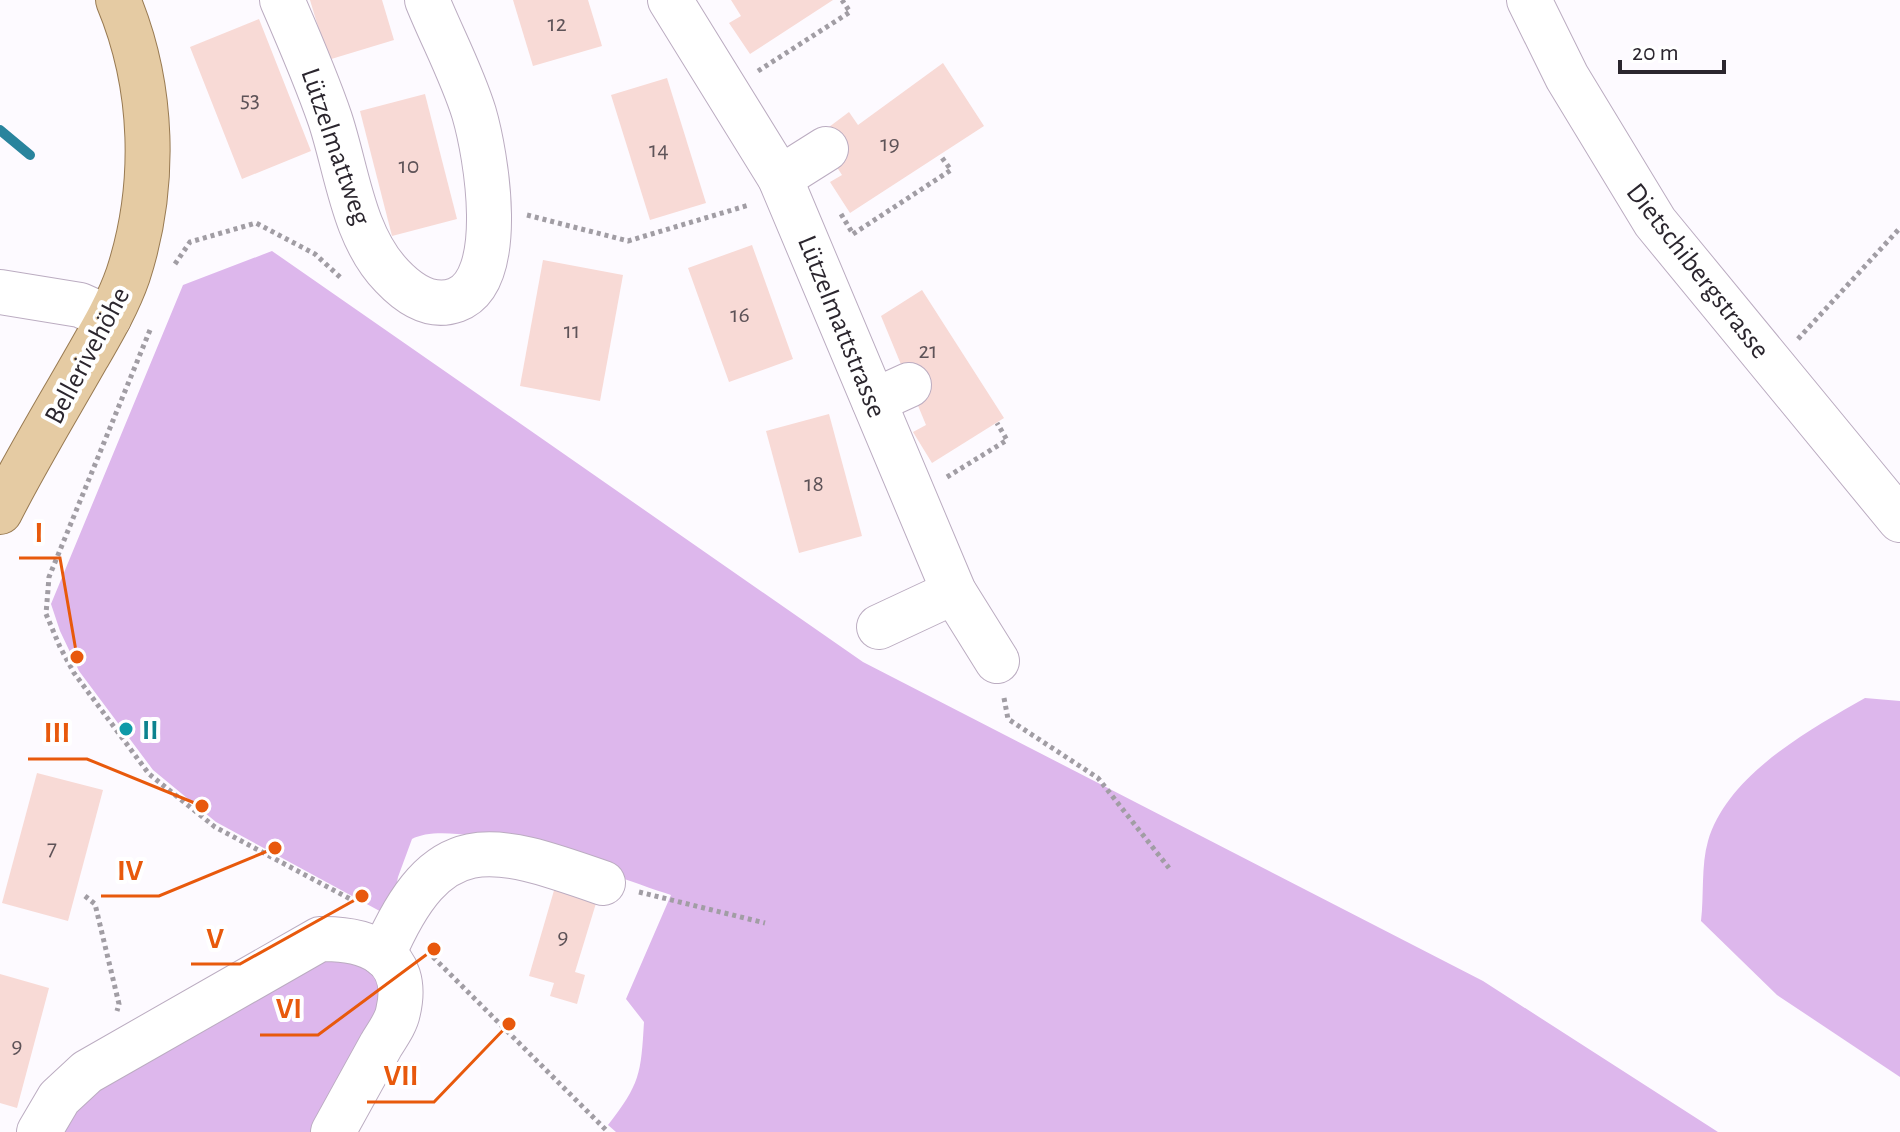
<svg xmlns="http://www.w3.org/2000/svg" width="1900" height="1132" font-family="'Alegreya Sans',sans-serif">
  <style>
    .green { fill: #ddb7ec }
    .lines { fill: none; stroke-linecap: round; stroke-linejoin: round }
    .stream { stroke: #29849d; stroke-width: 10 }
    .building { fill: #f8dad6 }
    .minor-casing { stroke: #bbacc1; stroke-width: 46 }
    .major-casing { stroke: #987a52; stroke-width: 46 }
    .path { stroke: #a19da4; stroke-width: 5; stroke-dasharray: 4 4; stroke-linecap: butt }
    .minor { stroke: #fff; stroke-width: 44 }
    .major { stroke: #e5cba3; stroke-width: 44 }
    .culture-dot { fill: #0f9aa8; stroke: #fff; stroke-width: 3 }
    .labels { text-anchor: middle; stroke-width: 8; stroke-linejoin: round; paint-order: stroke }
    .number-label { font-size: 24px; fill: #5e5358 }
    .street-label { font-size: 28px; fill: #2b262e; stroke: #fff }
    .culture-label { font-size: 28px; font-weight: bold; fill: #0d838f; stroke: #fff; text-anchor: start }
    .leader { fill: none; stroke: #e8590c; stroke-width: 3 }
    .callout-dot { fill: #e8590c; stroke: #fff; stroke-width: 3 }
    .callout-label { font-size: 30px; text-anchor: middle; font-weight: bold; fill: #e8590c; stroke: #fff; stroke-width: 8; stroke-linejoin: round; paint-order: stroke }
  </style>
  <rect width="100%" height="100%" fill="#fdfaff"/>
  <g class="green">
    <path d="M272,251L863,662L1483,981L1718,1132H616L608,1125C640,1084 641,1074 644,1022L626,999L671,895C617,878 459,814 412,839L398,877L391,913L387,915L216,822L153,770L79,671L60,631L51,604L183,285Z"/>
    <path d="M1865,698L1900,701V1077L1777,995L1701,921C1704,896 1701,865 1708,841C1727,775 1809,730 1865,698Z"/>
    <path d="M330,950L375,970L382,998L320,1132H55L86,1091Z"/>
  </g>
  <g class="lines">
    <path class="stream" d="M0,130L30,155"/>
  </g>
  <g class="building">
    <path d="M310,0H382L394,40L328,60Z"/>
    <path d="M513,0H588L602,46L533,66Z"/>
    <path d="M731,0H833L750,54L729,23L741,16Z"/>
    <path d="M259,19L311,151L242,179L190,47Z"/>
    <path d="M943,63L984,126L850,213L830,182L842,175L817,136L849,112L858,125Z"/>
    <path d="M667,78L706,203L650,220L611,95Z"/>
    <path d="M425,94L457,219L392,236L360,111Z"/>
    <path d="M752,245L793,359L729,382L688,268Z"/>
    <path d="M543,260L623,275L600,401L520,386Z"/>
    <path d="M922,290L1004,418L932,463L913,432L926,425L881,316Z"/>
    <path d="M829,414L862,536L799,553L766,431Z"/>
    <path d="M37,773L103,790L68,921L2,903Z"/>
    <path d="M555,887L597,900L575,972L585,975L577,1004L550,996L554,983L529,976Z"/>
    <path d="M0,974L49,988L17,1108L0,1103Z"/>
  </g>
  <g class="lines">
    <defs>
      <g id="minor">
        <path d="M282,0C299,39 316,78 330,119C347,170 353,236 392,276C409,294 431,309 456,300C508,281 486,154 474,113C462,74 442,37 427,0"/>
        <path d="M670,0L780,178L954,592L997,661"/>
        <path d="M1529,0L1567,77L1655,222L1900,520"/>
        <path d="M780,178L826,149"/>
        <path d="M0,292L80,305L109,318"/>
        <path d="M874,401L909,385"/>
        <path d="M879,627L954,592"/>
        <path d="M383,955C438,827 489,843 603,883"/>
        <path d="M39,1132L59,1098L87,1072L320,939C366,938 412,954 398,1012C396,1023 387,1035 381,1045C365,1074 349,1103 333,1132"/>
      </g>
      <path id="major" d="M0,512C27,459 58,408 87,357C102,331 118,304 128,275C157,186 154,86 118,0"/>
    </defs>
    <use href="#minor" class="minor-casing"/>
    <use href="#major" class="major-casing"/>
    <g class="path">
      <path d="M758,71L850,12L842,0"/>
      <path d="M841,214L853,234"/>
      <path d="M527,215L628,241L749,205"/>
      <path d="M853,234L951,170L940,155"/>
      <path d="M175,264L190,242L256,223L315,254L341,278"/>
      <path d="M150,330L49,577L46,614L60,647L74,673L149,774L215,827L354,901"/>
      <path d="M1798,339L1900,228"/>
      <path d="M947,477L1007,440L997,423"/>
      <path d="M1004,698L1008,719L1098,778L1169,868"/>
      <path d="M639,892L765,923"/>
      <path d="M85,896L95,904L119,1004L117,1011"/>
      <path d="M433,957L608,1132"/>
    </g>
    <use href="#minor" class="minor"/>
    <use href="#major" class="major"/>
  </g>
  <circle class="culture-dot" cx="126" cy="729" r="8"/>
  <g class="labels">
    <g class="number-label">
      <text x="557" y="31">12</text>
      <text x="250" y="107">53</text>
      <text x="890" y="151">19</text>
      <text x="659" y="157">14</text>
      <text x="409" y="173">10</text>
      <text x="740" y="322">16</text>
      <text x="572" y="338">11</text>
      <text x="928" y="358">21</text>
      <text x="814" y="491">18</text>
      <text x="52" y="855">7</text>
      <text x="563" y="944">9</text>
      <text x="17" y="1053">9</text>
    </g>
    <g class="street-label">
      <text transform="translate(337 146) rotate(71)" y="10">Lützelmattweg</text>
      <text transform="translate(1699 270) rotate(52)" y="10">Dietschibergstrasse</text>
      <text transform="translate(843 326) rotate(68)" y="10">Lützelmattstrasse</text>
      <text transform="translate(86 355) rotate(-62)" y="10">Bellerivehöhe</text>
    </g>
    <g class="culture-label">
      <text x="142" y="739">II</text>
    </g>
  </g>
  <path class="leader" d="M77 657L60 558H19M202 806L87 759H28M275 848L159 896H101M362 896L240 964H191M434 949L318 1035H260M509 1024L434 1102H367"/>
  <g class="callout-dot">
    <circle cx="77" cy="657" r="8"/>
    <circle cx="202" cy="806" r="8"/>
    <circle cx="275" cy="848" r="8"/>
    <circle cx="362" cy="896" r="8"/>
    <circle cx="434" cy="949" r="8"/>
    <circle cx="509" cy="1024" r="8"/>
  </g>
  <g class="callout-label">
    <text x="39" y="542">I</text>
    <text x="57" y="742">III</text>
    <text x="130" y="880">IV</text>
    <text x="215" y="948">V</text>
    <text x="289" y="1018">VI</text>
    <text x="401" y="1085">VII</text>
  </g>
  <path d="M1620 60v12h104v-12" fill="none" stroke="#2b262e" stroke-width="4"/>
  <text x="1632" y="60" font-size="24" fill="#2b262e" stroke="#ffffff" stroke-width="6" paint-order="stroke">20 m</text>
</svg>
